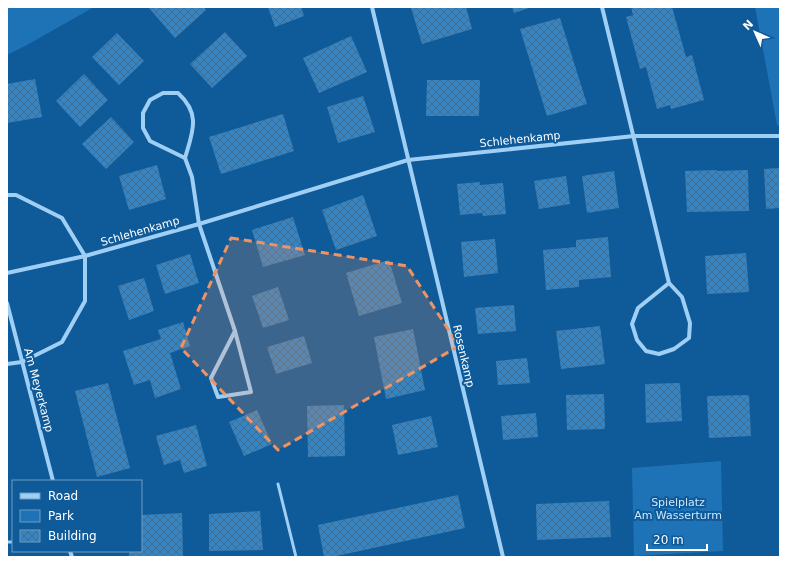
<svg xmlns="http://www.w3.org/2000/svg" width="787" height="564" font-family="'DejaVu Sans',sans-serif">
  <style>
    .green { fill: #1e73b6 }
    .building { fill: url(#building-cross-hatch) }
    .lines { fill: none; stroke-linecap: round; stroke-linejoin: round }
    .service { stroke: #a0cff5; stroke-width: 3 }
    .minor { stroke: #a0cff5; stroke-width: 4 }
    .marked { fill: #f09361; fill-opacity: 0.2; stroke: #f09361; stroke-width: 3; stroke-dasharray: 8 5; stroke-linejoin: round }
    .labels { text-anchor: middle; stroke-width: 4; stroke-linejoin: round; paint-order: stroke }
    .street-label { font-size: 11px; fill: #fff; stroke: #0f5a99 }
    .park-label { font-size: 11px; fill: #c9e7fe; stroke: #0f5a99 }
  </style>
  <defs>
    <pattern id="building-cross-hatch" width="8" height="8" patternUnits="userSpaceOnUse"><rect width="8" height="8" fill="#3884c1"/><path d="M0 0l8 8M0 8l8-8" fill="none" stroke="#406e92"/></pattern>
  </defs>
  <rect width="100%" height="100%" fill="#0f5a99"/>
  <g class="green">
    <path d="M7,7H94L27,45L7,55Z"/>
    <path d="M755,7H780V126L777,125Z"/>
    <path d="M721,461L723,551L634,556L632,468Z"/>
  </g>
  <g class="building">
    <path d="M150,7H204L206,10L175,38L149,8Z"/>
    <path d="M268,7H301L304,16L275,27Z"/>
    <path d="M415,7H466L472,29L422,44L411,8Z"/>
    <path d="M512,7H532L514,13Z"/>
    <path d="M631,7H672L686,57L692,55L704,100L671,109L670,105L657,109L646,67L640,69L626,17L633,15Z"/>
    <path d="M560,18L587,104L547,116L520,29Z"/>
    <path d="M225,32L247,56L212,88L190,64Z"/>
    <path d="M117,33L144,61L119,85L92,57Z"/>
    <path d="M351,36L367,72L319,93L303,58Z"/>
    <path d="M84,74L108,100L80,127L56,101Z"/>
    <path d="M35,79L42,117L7,123V84Z"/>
    <path d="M427,80H480L479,116H426Z"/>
    <path d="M363,96L375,132L338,143L327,107Z"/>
    <path d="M283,114L294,151L221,174L209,137Z"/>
    <path d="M111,117L134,142L106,169L82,144Z"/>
    <path d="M157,165L166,199L129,210L119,176Z"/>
    <path d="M780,168V208L766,209L764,169Z"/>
    <path d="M717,170V171L748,170L749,211L687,212L685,171Z"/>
    <path d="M614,171L619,208L587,213L582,176Z"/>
    <path d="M566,176L570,204L539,209L534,181Z"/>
    <path d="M480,182V185L503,183L506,214L483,216L482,213L460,215L457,184Z"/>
    <path d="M363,195L377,236L336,250L322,210Z"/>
    <path d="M293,217L305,255L263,267L252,230Z"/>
    <path d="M608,237L611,277L579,280V287L546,290L543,250L576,247V240Z"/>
    <path d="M495,239L498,273L464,277L461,242Z"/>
    <path d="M746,253L749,292L707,294L705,256Z"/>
    <path d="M190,254L199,283L165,294L156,265Z"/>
    <path d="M389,260L402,303L359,316L346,273Z"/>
    <path d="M144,278L154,311L129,320L118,286Z"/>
    <path d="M278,287L289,320L263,328L252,296Z"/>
    <path d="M514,305L516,331L478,334L475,308Z"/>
    <path d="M183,322L190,346L170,353L181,389L155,398L150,380L134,385L123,351L161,339L158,330Z"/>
    <path d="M600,326L605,364L561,369L556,331Z"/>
    <path d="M413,329L425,390L386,399L374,337Z"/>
    <path d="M304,336L312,363L276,374L267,347Z"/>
    <path d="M527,358L530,383L498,385L496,361Z"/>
    <path d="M108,383L130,468L97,477L75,391Z"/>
    <path d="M680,383L682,421L646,423L645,384Z"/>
    <path d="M604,394L605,429L567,430L566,395Z"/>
    <path d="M749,395L751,436L709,438L707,396Z"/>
    <path d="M344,405L345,456L308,457L307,406Z"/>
    <path d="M257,410L272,444L244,456L229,422Z"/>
    <path d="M536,413L538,437L503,440L501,416Z"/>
    <path d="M431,416L438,447L398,455L392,425Z"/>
    <path d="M196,425L207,466L184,473L180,460L164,465L156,436Z"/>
    <path d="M458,495L465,528L332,557H324L318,525Z"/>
    <path d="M609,501L611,537L537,540L536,504Z"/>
    <path d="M260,511L263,550L209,551V514Z"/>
    <path d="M182,513L183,557H129V551H141V515Z"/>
  </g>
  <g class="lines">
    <g class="service">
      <path d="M278,484L296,557"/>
      <path d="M7,542H13"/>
    </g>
    <g class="minor">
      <path d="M372,7L503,557"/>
      <path d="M602,7L669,283L682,297L690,323L689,338L674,349L659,354L646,351L637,340L632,324L638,308L669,283"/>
      <path d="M163,93H178C201,114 193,131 185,158L150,141L143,128V113L150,100Z"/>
      <path d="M185,158L192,177L199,224L235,331L251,392L218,397L211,378L235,331"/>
      <path d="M7,195H16L62,218L85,256V301L62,342L22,362L7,364"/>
      <path d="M7,273L85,256L199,224L408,160L634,136H780"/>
      <path d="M7,303L53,481"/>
      <path d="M70,551L72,557"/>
    </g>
  </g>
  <path class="marked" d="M231,238L407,266L459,346L278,450L181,348Z"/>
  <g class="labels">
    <g class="street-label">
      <text transform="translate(520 139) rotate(-6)" y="4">Schlehenkamp</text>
      <text transform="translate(140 231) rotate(-16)" y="4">Schlehenkamp</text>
      <text transform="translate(464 356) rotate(77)" y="4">Rosenkamp</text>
      <text transform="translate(39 390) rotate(75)" y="4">Am Meyerkamp</text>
    </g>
    <g class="park-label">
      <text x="678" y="506">Spielplatz<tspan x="678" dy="13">Am Wasserturm</tspan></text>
    </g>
  </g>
  <rect width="787" height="564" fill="none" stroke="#ffffff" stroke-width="16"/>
  <rect x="12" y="480" width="130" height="72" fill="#0f5a99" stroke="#6f9cc2"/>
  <rect x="20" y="493" width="20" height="6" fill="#a0cff5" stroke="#6f9cc2"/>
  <text x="48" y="500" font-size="12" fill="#ffffff">Road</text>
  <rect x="20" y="510" width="20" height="12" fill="#1e73b6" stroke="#6f9cc2"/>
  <text x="48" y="520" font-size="12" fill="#ffffff">Park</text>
  <rect x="20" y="530" width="20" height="12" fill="url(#building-cross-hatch)" stroke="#6f9cc2"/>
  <text x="48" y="540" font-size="12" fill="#ffffff">Building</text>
  <g transform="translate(755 32) rotate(315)" stroke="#0f5a99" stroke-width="3" paint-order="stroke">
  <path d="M0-3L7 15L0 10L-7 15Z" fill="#ffffff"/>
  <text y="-6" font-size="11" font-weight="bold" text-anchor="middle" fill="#ffffff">N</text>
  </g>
  <path d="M647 544v6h60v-6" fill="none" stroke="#ffffff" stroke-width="2"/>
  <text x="653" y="544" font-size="12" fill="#ffffff" stroke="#0f5a99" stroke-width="3" paint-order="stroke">20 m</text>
</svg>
